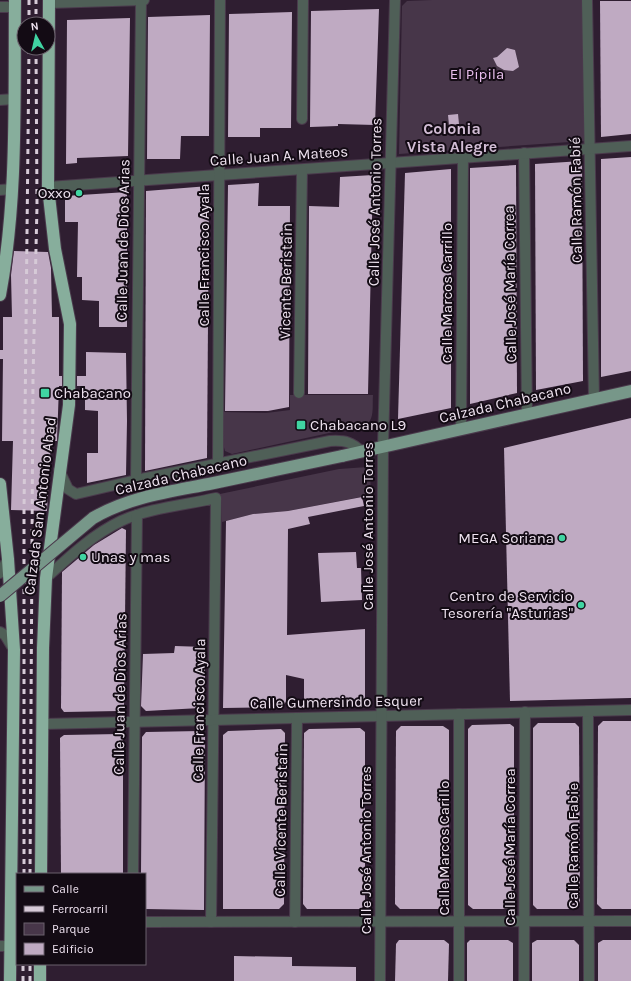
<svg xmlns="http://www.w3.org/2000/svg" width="631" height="981" font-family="Karla,sans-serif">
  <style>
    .green { fill: #473649 }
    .building { fill: #bfaac2 }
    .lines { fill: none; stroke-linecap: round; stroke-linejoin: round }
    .minor-casing { stroke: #4a3a4c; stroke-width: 12 }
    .major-casing { stroke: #4a3a4c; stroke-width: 14 }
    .highway-casing { stroke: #4a3a4c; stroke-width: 14 }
    .minor { stroke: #4f5f57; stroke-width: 10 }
    .major { stroke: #779789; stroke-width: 12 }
    .highway { stroke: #87ae9c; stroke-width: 12 }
    .rail { stroke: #d6cad7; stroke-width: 3; stroke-dasharray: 5 5; stroke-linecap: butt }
    .major-bridge-casing { stroke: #4a3a4c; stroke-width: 14; stroke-linecap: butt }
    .major-bridge { stroke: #779789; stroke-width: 12 }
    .poi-dot { fill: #40d4a2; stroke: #130b14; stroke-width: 1.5 }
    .labels { text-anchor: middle; stroke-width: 4; stroke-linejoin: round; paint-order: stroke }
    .park-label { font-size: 15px; fill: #e9bfee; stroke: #130b14 }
    .street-label { font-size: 15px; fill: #efe3f0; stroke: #130b14 }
    .poi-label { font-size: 15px; fill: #efe3f0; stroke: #130b14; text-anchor: end }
    .neighbourhood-label { font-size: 16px; font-weight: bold; fill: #d2bdd5; stroke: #130b14 }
  </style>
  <rect width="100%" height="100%" fill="#2f1e31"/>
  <g class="green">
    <path d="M432,0H585L584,141L399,154L402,6L407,1Z"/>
    <path d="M290,395H373C372,405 375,419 366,425L232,454L225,451L223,444V412L266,413L290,410Z"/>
    <path d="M367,467L370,471L371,495L288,511L253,514L222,522V499L215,495L339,469Z"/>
  </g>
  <g class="building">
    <path d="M600,1H631V134L601,137Z"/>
    <path d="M379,9L375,125L338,124V126L310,127L311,11Z"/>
    <path d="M292,12L291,128H260V137H228L229,14Z"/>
    <path d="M210,15L209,136H181L180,159H147L148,17Z"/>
    <path d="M130,18L128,156L77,158V163L66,164L67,20Z"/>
    <path d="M507,48L515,50L519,67L513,71L504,70L497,66L493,58L497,57Z"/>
    <path d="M458,114L459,124L449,125L448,115Z"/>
    <path d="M631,157V371L601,377V159Z"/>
    <path d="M582,161L583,381L536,390L535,164Z"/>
    <path d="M516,165L517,393L470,404V168Z"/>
    <path d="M451,169V408L398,419L405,173Z"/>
    <path d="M373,175L368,394H308L309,206L339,207L340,177Z"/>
    <path d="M259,183L258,206H290L289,407L268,411H225L228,185Z"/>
    <path d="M209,186L207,458L145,471L146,191Z"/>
    <path d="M127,192V327H99V301L82,300V277H77L78,222H65V196Z"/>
    <path d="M14,251L48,252L51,268L52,317H59V376H62V386H59L57,441H51L47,511L11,510L13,441H2L3,359H0V350H3V317H12L11,275Z"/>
    <path d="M86,352L126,353L127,421L126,475L87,483V453H98V411L85,410V386H77V376H86Z"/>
    <path d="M631,418V698L510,701L504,448Z"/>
    <path d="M362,497L364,506L308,517L310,524L288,529L287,635L365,629V700L360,704L309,705L304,701V679L286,675V702L281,707L223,708L226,521L253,514L288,511Z"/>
    <path d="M122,528L126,530L124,707L119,711L64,712L61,708L62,572L94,545Z"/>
    <path d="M356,552L357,568H361L362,600L321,602L318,553Z"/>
    <path d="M175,646L205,647V704L200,708L146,711L141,706L143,654L174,653Z"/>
    <path d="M603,721H631V909H602L597,904L598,726Z"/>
    <path d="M538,723H575L579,727L580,905L575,909H537L533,905V728Z"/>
    <path d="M510,724L514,727V904L509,909H473L468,905V729L472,725Z"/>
    <path d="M401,726H443L449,730V904L444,909H400L395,904L396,731Z"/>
    <path d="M360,728L365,732V904L361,909H307L303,904L304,733L309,729Z"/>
    <path d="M281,729L285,733L284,904L279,909H223V735L228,731Z"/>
    <path d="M200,731L205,735L204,910L145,909V874H141L142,737L146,732Z"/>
    <path d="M119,734L123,738V874H61L60,738L64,735Z"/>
    <path d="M399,940H444L449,944L448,981H395L396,944Z"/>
    <path d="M470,940H508L513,943V981H467V943Z"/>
    <path d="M537,940H574L579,945V981H532V943Z"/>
    <path d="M603,940H631V981H598V943Z"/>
    <path d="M234,956L292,957V966L356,967V981H234Z"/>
  </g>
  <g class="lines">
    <defs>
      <g id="minor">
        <path d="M587,0L594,399"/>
        <path d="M49,3L144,0"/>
        <path d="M0,7H14"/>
        <path d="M0,100L14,99"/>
        <path d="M302,119L303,0"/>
        <path d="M524,153L527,414"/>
        <path d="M48,187L631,146"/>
        <path d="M0,190L13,189"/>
        <path d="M299,393L302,170"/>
        <path d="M461,429L463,158"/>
        <path d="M218,463L220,0"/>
        <path d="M59,470L68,489L76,494L136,480L330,441C345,440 352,442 362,452"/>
        <path d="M136,480L141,0"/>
        <path d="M0,573L8,559"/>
        <path d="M46,578C69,557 92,535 121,521C149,508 185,505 216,498L211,922"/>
        <path d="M0,632L5,635L14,650"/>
        <path d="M588,711L589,981"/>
        <path d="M459,714V981"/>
        <path d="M43,724L631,710"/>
        <path d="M133,874L137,515"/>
        <path d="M145,922L631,921"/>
        <path d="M295,922L297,718"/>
        <path d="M0,946H10"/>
        <path d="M380,981L383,447L395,0"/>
        <path d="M524,981L525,712"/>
      </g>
      <path id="major" d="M342,456L631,391"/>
      <g id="highway">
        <path d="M0,295C18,198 14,98 15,0"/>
        <path d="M0,484L8,559L14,650L10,981"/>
        <path d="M41,874L43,648L46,578L69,405L70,324L55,249L48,187L49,0"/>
        <path d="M40,981V964"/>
      </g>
    </defs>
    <use href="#minor" class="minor-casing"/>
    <use href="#major" class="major-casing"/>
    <use href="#highway" class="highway-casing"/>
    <use href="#minor" class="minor"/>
    <use href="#major" class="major"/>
    <use href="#highway" class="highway"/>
    <g class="rail">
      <path d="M29,0V24"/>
      <path d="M36,24V0"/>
      <path d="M24,874V512L29,48"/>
      <path d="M30,874L33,378L37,206L36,48"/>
      <path d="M23,981V964"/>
      <path d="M30,981V964"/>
    </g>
    <defs>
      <path id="major-bridge" d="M0,596L93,518C129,497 168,492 209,484C253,475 298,465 342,456"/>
    </defs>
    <use href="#major-bridge" class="major-bridge-casing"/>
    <use href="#major-bridge" class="major-bridge"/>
  </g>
  <g class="poi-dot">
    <circle cx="79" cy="193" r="4"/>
    <rect x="40" y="388" width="10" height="10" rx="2"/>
    <rect x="296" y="420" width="10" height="10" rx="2"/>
    <circle cx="562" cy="538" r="4"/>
    <circle cx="83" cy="557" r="4"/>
    <circle cx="581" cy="605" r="4"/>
  </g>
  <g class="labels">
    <g class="park-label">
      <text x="477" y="79">El Pípila</text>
    </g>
    <g class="street-label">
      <text transform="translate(279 156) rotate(-4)" y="5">Calle Juan A. Mateos</text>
      <text transform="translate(576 200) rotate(-91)" y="5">Calle Ramón Fabié</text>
      <text transform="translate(375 202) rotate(-89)" y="5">Calle José Antonio Torres</text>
      <text transform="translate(123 240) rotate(-89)" y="5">Calle Juan de Dios Arias</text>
      <text transform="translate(204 255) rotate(-90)" y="5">Calle Francisco Ayala</text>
      <text transform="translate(286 281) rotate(-89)" y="5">Vicente Beristain</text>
      <text transform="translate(510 284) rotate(-91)" y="5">Calle José María Correa</text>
      <text transform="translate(447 293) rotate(-90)" y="5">Calle Marcos Carrillo</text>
      <text transform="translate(505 403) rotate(-13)" y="5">Calzada Chabacano</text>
      <text transform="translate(181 475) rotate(-13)" y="5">Calzada Chabacano</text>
      <text transform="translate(40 506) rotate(-83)" y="5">Calzada San Antonio Abad</text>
      <text transform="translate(368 526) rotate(-90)" y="5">Calle José Antonio Torres</text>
      <text transform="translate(120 694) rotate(-89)" y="5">Calle Juan de Dios Arias</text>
      <text transform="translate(336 702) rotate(-1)" y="5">Calle Gumersindo Esquer</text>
      <text transform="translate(199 710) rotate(-89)" y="5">Calle Francisco Ayala</text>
      <text transform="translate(281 820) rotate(-89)" y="5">Calle Vicente Beristain</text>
      <text transform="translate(573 846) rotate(-90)" y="5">Calle Ramón Fabie</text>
      <text transform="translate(510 847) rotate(-90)" y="5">Calle José María Correa</text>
      <text transform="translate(444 848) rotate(-90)" y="5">Calle Marcos Carillo</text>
      <text transform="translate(366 850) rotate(-90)" y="5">Calle José Antonio Torres</text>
    </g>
    <g class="poi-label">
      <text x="71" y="198">Oxxo</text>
      <text x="54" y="398" text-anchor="start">Chabacano</text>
      <text x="310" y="430" text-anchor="start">Chabacano L9</text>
      <text x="554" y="543">MEGA Soriana</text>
      <text x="91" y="562" text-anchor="start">Unas y mas</text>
      <text x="573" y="601">Centro de Servicio<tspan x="573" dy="17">Tesorería "Asturias"</tspan></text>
    </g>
    <g class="neighbourhood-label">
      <text x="452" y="134">Colonia<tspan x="452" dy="18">Vista Alegre</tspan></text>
    </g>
  </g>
  <rect x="16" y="873" width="130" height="92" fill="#130b14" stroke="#6b616c"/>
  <rect x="24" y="886" width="20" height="6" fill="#779789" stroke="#6b616c"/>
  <text x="52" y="893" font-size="12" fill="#efe3f0">Calle</text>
  <rect x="24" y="906" width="20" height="6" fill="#d6cad7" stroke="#6b616c"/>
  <text x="52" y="913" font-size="12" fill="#efe3f0">Ferrocarril</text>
  <rect x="24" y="923" width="20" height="12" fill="#473649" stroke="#6b616c"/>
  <text x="52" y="933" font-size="12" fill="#efe3f0">Parque</text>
  <rect x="24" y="943" width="20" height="12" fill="#bfaac2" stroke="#6b616c"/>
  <text x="52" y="953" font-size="12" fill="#efe3f0">Edificio</text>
  <g transform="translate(36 36) rotate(352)"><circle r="19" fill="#130b14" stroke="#6b616c"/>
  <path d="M0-3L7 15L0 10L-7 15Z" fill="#40d4a2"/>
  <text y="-6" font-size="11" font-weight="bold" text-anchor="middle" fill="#efe3f0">N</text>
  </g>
</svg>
